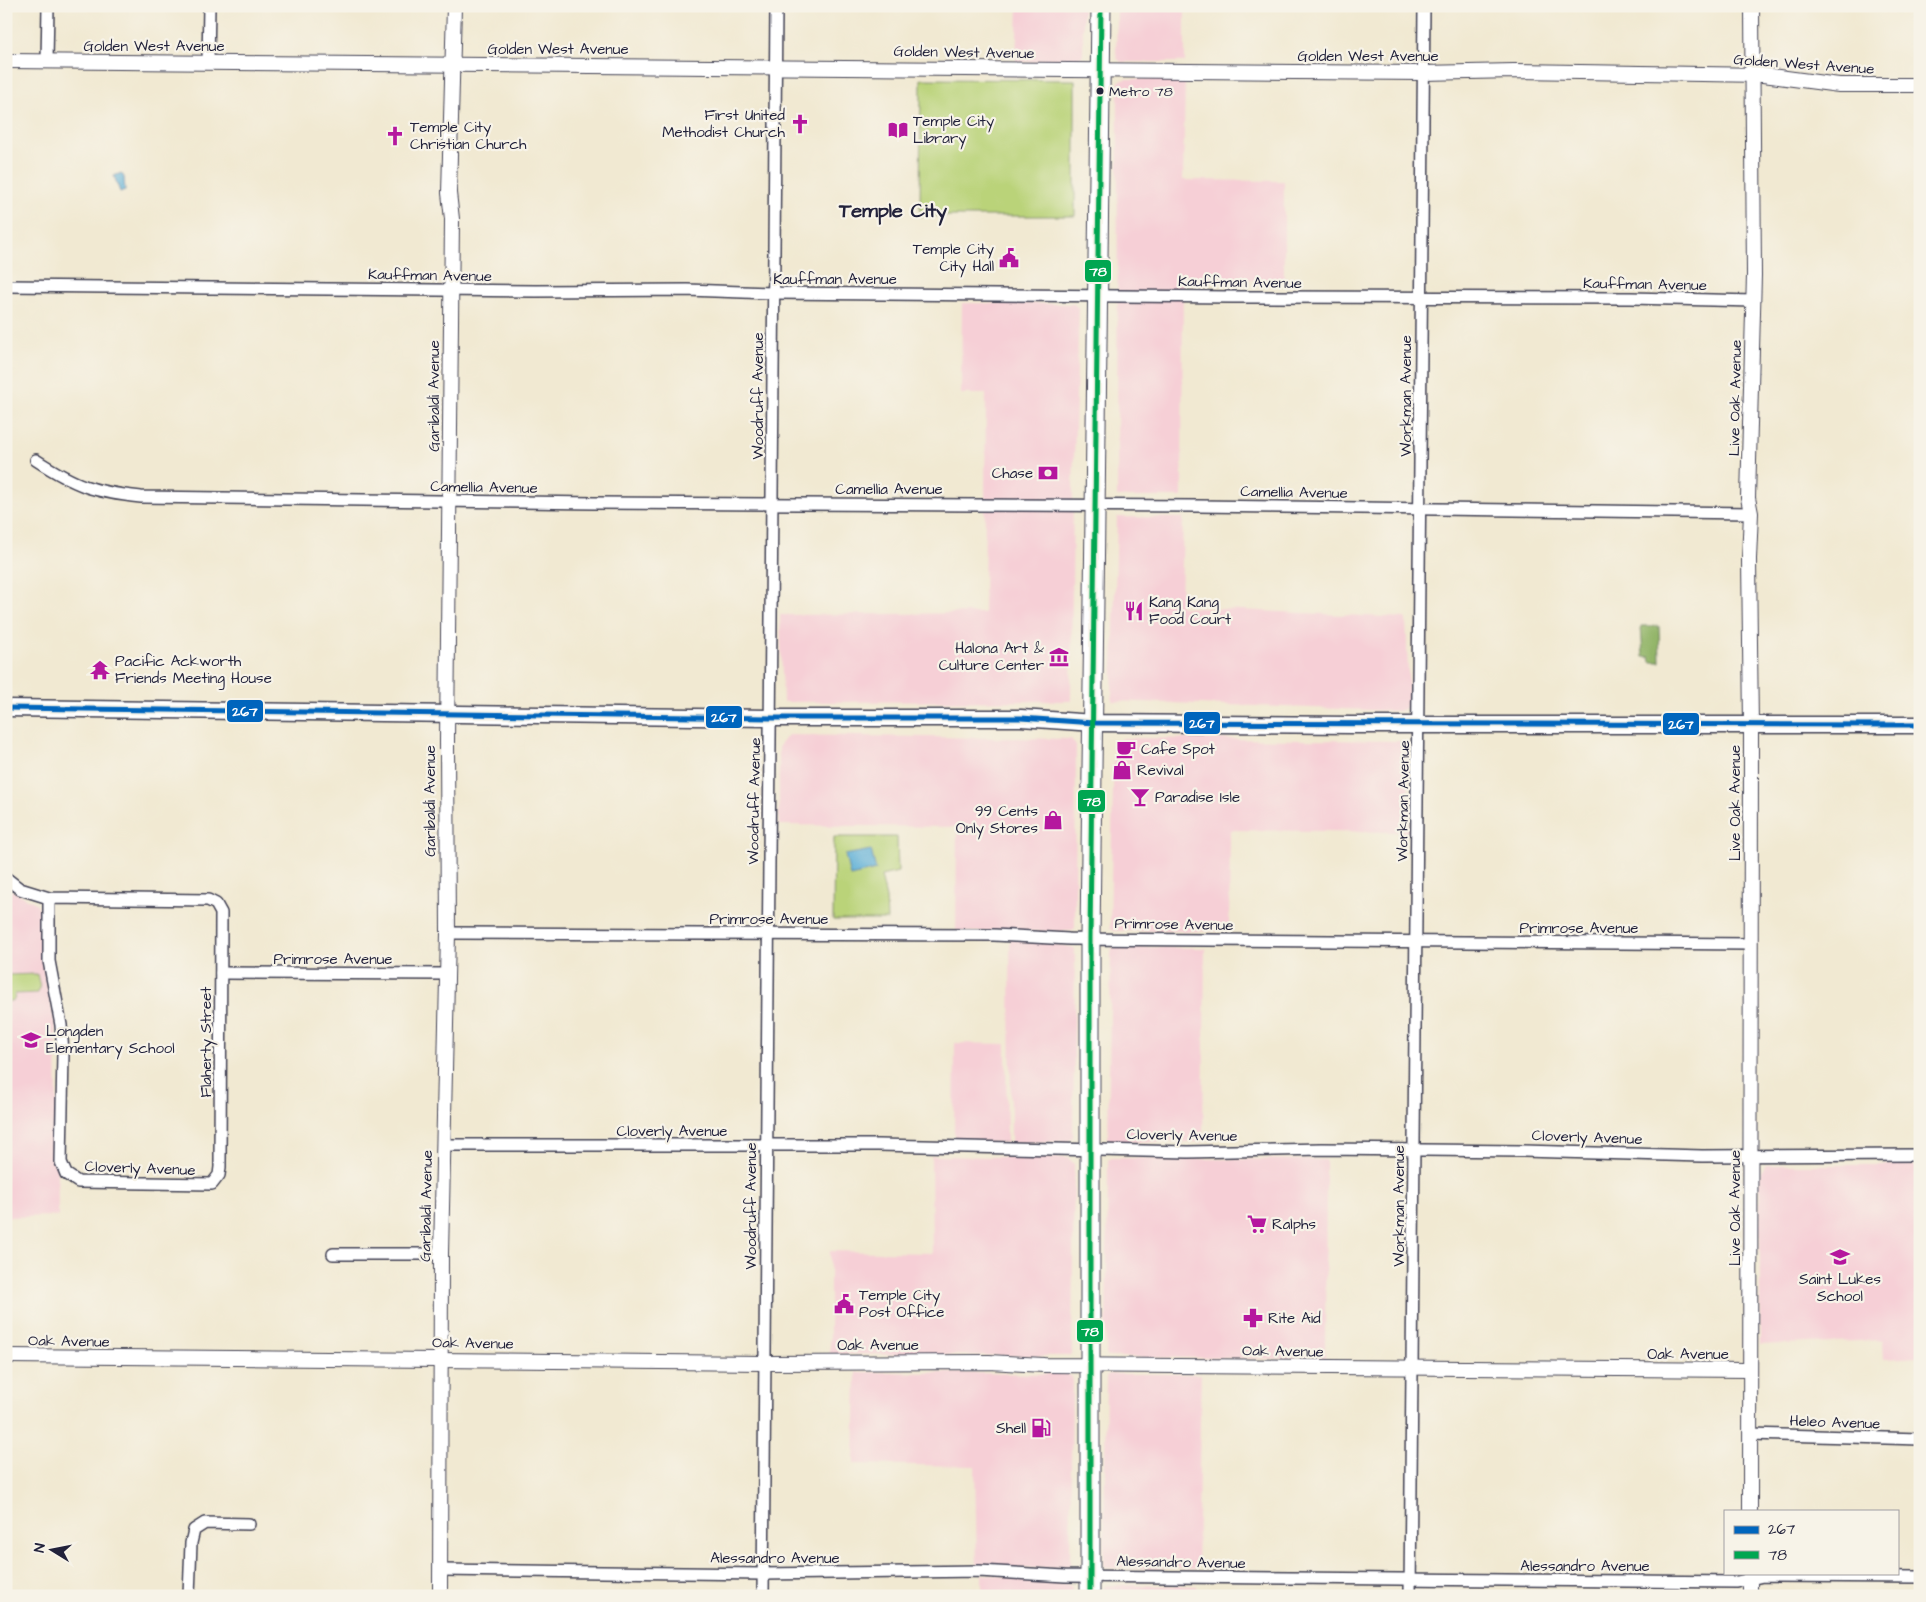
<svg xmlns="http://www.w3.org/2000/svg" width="1926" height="1602" font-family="'Architects Daughter',sans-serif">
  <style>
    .built { fill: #f6cfd6 }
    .green { fill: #bad379; stroke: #6e7a5a }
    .forest { fill: #93b569; stroke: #5a6c52 }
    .water { fill: #5cafd7; stroke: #3f6889 }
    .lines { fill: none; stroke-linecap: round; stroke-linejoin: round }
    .minor-casing { stroke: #414052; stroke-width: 14 }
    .tertiary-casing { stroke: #414052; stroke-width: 16 }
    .secondary-casing { stroke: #414052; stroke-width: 19 }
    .primary-casing { stroke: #414052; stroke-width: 21 }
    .minor { stroke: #fff; stroke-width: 11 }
    .tertiary { stroke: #fff; stroke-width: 14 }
    .secondary { stroke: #fff; stroke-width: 16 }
    .primary { stroke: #fff; stroke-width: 19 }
    .bus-1-casing { stroke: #f7f3e8; stroke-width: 9 }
    .bus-2-casing { stroke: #f7f3e8; stroke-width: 9 }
    .bus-1 { stroke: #0065bd; stroke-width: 5 }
    .bus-2 { stroke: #00a651; stroke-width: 5 }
    .bus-dot { fill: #22223b; stroke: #f7f3e8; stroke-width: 2 }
    .labels { text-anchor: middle; stroke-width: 4.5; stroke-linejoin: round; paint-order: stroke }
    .bus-label { font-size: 14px; fill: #22223b; stroke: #f7f3e8; text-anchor: start }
    .street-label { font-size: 15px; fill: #22223b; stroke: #f7f3e8 }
    .poi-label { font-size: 15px; fill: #22223b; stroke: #f7f3e8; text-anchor: start }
    .district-label { font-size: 20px; font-weight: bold; fill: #22223b; stroke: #f7f3e8 }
    .line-badge { stroke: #f7f3e8; stroke-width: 2 }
    .badge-label { font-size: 14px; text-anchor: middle; font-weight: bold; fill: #fff }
  </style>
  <rect width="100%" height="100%" fill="#f7f3e8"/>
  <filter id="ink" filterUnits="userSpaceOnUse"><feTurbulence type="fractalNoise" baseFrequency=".02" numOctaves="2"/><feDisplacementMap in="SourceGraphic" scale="10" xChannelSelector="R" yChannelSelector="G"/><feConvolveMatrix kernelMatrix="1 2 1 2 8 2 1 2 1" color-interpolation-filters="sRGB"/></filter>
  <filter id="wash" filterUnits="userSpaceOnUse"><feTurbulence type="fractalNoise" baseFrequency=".0096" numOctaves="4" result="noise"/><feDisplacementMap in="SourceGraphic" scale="20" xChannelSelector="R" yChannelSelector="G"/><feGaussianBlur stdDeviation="1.12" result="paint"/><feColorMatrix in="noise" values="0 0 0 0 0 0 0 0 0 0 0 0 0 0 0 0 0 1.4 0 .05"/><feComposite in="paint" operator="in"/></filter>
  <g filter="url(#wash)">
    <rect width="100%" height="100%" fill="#f1e9d2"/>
    <g class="built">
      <path d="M1018,6H1083V54L1080,59L1074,63L1016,62Z"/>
      <path d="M1117,6H1185V62H1121L1117,58L1116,53Z"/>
      <path d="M1126,79H1185L1183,180L1284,181V280H1183L1182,497H1117L1118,88L1119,81Z"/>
      <path d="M962,303L1074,304L1079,309L1073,489L1071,701L783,702L780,615L984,613L986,394H961Z"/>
      <path d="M1117,517L1183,518L1181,607L1406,618L1409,700L1405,708L1399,711L1112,701Z"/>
      <path d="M788,735L1071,739L1076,746L1075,928L1071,931L956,932L957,827L779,825V746Z"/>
      <path d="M1123,738L1399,741L1406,746L1408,753L1409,832L1230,830L1229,931H1114L1110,928L1114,744Z"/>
      <path d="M6,888L36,903L41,912L42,964L56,1026L58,1216L6,1217Z"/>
      <path d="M1010,937L1072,947L1075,949L1073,1137L1068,1141L1011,1143Z"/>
      <path d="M1114,947L1205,948L1203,1142H1112L1108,1139L1111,950Z"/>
      <path d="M955,1043L1006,1044L1007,1143L954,1140Z"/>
      <path d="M931,1156L1069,1158L1074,1164L1072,1353L1068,1356L830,1354V1251L932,1253Z"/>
      <path d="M1112,1158L1326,1160L1325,1359L1108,1357L1106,1355L1108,1160Z"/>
      <path d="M1766,1165H1920V1357L1884,1359L1883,1340L1760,1345V1173Z"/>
      <path d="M856,1372L1068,1374L1072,1378L1070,1565L1068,1567L977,1570L975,1466L854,1464Z"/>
      <path d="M1110,1374H1201L1197,1569L1106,1568L1104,1566L1106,1377Z"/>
      <path d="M982,1574L1068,1584L1072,1586L1071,1596H982Z"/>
      <path d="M1107,1585L1197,1586V1596H1104V1587Z"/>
    </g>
    <g class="green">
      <path d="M921,79L1075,80V216H920Z"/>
      <path d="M834,837H897L898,872L881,876L886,898L887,920H833Z"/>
      <path d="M37,974L40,988L38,993L15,994L14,1000L6,1002V975Z"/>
    </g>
    <path class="forest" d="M1641,626H1659L1660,662H1651L1650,657H1643Z"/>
    <g class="water">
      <path d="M121,173L124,177L125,190L120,192L114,176Z"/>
      <path d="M871,850L876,870L850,876L845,855Z"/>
    </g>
  </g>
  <g filter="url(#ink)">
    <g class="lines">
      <defs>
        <g id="minor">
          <path d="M47,61L48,6"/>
          <path d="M208,63L209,6"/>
          <path d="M6,286L536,291L687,290L773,293L1232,297L1631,298L1753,301"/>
          <path d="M36,460C76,486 93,492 141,497L594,503L1197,506L1751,513"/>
          <path d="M6,878L20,889L49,898L208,900L216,904L221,913L220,1167L219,1175L212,1184L78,1182L66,1174L61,1162L63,1053L61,1025L49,961V898"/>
          <path d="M448,933L994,935L1069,939L1751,944"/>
          <path d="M221,973L445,974"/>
          <path d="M444,1145H878L1188,1152L1322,1149L1523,1151L1702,1156L1920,1155"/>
          <path d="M333,1254H441"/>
          <path d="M1750,1434L1920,1439"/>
          <path d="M440,1570L763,1574L979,1571L1065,1576L1737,1582L1763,1576L1920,1577"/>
          <path d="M189,1596L191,1543L194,1530L205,1523L249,1524"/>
          <path d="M763,1596L776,6"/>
          <path d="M1410,1596L1424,6"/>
        </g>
        <g id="tertiary">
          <path d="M6,61L1423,73L1514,71L1763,75L1839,85H1920"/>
          <path d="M6,1356L765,1363L989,1362L1044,1365L1750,1370"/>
          <path d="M1750,1511L1751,726L1749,559L1751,513L1748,498L1754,275L1752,6"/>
          <path d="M440,1596L441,1254L448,933L447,741L452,219L449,193L454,6"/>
          <path d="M1750,1596V1573"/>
        </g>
        <path id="secondary" d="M6,708L770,718H1021L1094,723L1352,725H1920"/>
        <path id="primary" d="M1090,1596V938L1101,6"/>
      </defs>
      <use href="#minor" class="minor-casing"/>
      <use href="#tertiary" class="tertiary-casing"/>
      <use href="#secondary" class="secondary-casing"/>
      <use href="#primary" class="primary-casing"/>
      <use href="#minor" class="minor"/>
      <use href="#tertiary" class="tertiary"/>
      <use href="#secondary" class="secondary"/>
      <use href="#primary" class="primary"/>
      <defs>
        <path id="bus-1" d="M6,708L770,718H1021L1094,723L1920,725"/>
        <path id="bus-2" d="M1090,1596V938L1101,6"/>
      </defs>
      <use href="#bus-1" class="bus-1-casing"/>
      <use href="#bus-2" class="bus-2-casing"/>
      <use href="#bus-1" class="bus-1"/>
      <use href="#bus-2" class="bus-2"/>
    </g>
  </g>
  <defs>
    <symbol id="church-bare" viewBox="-9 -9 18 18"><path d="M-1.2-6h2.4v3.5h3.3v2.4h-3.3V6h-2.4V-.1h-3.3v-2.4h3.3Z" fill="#b5179e" stroke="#f7f3e8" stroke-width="2.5" paint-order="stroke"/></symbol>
    <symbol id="library-bare" viewBox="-9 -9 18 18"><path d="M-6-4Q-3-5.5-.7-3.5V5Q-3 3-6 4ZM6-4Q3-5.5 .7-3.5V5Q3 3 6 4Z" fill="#b5179e" stroke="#f7f3e8" stroke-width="2.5" paint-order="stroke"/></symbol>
    <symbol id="civic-bare" viewBox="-9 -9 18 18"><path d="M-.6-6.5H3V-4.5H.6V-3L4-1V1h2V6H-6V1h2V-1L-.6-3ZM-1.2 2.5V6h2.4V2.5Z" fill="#b5179e" stroke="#f7f3e8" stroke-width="2.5" paint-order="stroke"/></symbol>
    <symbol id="bank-bare" viewBox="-9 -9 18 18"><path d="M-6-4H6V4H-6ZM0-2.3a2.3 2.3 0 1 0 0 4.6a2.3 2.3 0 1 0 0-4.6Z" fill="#b5179e" stroke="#f7f3e8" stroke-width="2.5" paint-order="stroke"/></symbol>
    <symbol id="restaurant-bare" viewBox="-9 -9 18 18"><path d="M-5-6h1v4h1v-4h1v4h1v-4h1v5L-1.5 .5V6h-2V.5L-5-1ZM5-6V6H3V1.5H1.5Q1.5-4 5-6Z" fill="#b5179e" stroke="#f7f3e8" stroke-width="2.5" paint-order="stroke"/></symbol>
    <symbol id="museum-bare" viewBox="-9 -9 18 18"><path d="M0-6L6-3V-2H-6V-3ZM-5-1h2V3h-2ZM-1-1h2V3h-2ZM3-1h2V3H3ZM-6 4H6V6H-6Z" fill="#b5179e" stroke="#f7f3e8" stroke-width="2.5" paint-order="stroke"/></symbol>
    <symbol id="temple-bare" viewBox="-9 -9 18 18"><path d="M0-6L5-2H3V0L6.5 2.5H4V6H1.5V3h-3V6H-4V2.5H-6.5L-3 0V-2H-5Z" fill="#b5179e" stroke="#f7f3e8" stroke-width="2.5" paint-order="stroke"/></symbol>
    <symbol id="cafe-bare" viewBox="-9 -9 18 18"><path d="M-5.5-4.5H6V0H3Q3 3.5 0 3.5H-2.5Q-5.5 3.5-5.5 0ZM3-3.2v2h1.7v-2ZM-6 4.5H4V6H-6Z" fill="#b5179e" stroke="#f7f3e8" stroke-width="2.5" paint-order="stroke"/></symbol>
    <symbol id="shop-bare" viewBox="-9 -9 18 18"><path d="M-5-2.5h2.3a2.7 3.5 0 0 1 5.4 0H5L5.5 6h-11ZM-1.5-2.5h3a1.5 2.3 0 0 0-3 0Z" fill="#b5179e" stroke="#f7f3e8" stroke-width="2.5" paint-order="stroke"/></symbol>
    <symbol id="bar-bare" viewBox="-9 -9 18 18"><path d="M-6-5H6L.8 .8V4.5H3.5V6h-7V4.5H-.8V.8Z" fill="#b5179e" stroke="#f7f3e8" stroke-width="2.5" paint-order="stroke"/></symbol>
    <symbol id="school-bare" viewBox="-9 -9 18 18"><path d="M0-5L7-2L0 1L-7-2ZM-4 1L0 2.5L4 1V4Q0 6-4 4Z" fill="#b5179e" stroke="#f7f3e8" stroke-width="2.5" paint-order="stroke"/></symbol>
    <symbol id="supermarket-bare" viewBox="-9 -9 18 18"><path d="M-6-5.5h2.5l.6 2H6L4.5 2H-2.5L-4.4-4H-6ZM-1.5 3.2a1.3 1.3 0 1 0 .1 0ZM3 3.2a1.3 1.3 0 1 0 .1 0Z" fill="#b5179e" stroke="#f7f3e8" stroke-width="2.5" paint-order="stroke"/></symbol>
    <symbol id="pharmacy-bare" viewBox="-9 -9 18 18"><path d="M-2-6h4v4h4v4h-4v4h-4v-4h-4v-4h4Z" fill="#b5179e" stroke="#f7f3e8" stroke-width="2.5" paint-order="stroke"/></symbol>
    <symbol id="fuel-bare" viewBox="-9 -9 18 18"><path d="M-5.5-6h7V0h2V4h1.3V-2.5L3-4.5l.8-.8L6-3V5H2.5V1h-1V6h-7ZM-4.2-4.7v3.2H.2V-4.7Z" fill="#b5179e" stroke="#f7f3e8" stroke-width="2.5" paint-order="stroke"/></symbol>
  </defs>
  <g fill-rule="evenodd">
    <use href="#church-bare" x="786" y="110" width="28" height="28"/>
    <use href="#library-bare" x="884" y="116" width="28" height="28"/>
    <use href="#church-bare" x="381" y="122" width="28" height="28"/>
    <use href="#civic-bare" x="995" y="244" width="28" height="28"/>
    <use href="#bank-bare" x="1034" y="459" width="28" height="28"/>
    <use href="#restaurant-bare" x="1120" y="597" width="28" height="28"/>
    <use href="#museum-bare" x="1045" y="643" width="28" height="28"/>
    <use href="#temple-bare" x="86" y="656" width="28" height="28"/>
    <use href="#cafe-bare" x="1112" y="735" width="28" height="28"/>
    <use href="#shop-bare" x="1108" y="756" width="28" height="28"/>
    <use href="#bar-bare" x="1126" y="783" width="28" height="28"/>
    <use href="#shop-bare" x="1039" y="806" width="28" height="28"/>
    <use href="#school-bare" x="17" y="1026" width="28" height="28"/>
    <use href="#supermarket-bare" x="1243" y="1210" width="28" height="28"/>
    <use href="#school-bare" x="1826" y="1243" width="28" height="28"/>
    <use href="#civic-bare" x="830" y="1290" width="28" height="28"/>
    <use href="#pharmacy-bare" x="1239" y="1304" width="28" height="28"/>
    <use href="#fuel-bare" x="1027" y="1414" width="28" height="28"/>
  </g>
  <circle class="bus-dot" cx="1100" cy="91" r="4.5"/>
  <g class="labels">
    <g class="bus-label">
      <text x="1109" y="96">Metro 78</text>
    </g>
    <g class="street-label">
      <text x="154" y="51">Golden West Avenue</text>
      <text x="558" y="54">Golden West Avenue</text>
      <text transform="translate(964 52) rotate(1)" y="5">Golden West Avenue</text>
      <text x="1368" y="61">Golden West Avenue</text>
      <text transform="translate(1804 64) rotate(4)" y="5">Golden West Avenue</text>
      <text transform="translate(430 275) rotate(1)" y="5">Kauffman Avenue</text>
      <text x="835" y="284">Kauffman Avenue</text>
      <text transform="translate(1240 282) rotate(1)" y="5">Kauffman Avenue</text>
      <text transform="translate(1645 284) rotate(1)" y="5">Kauffman Avenue</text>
      <text transform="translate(434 396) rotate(-90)" y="5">Garibaldi Avenue</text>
      <text transform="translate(758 396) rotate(-90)" y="5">Woodruff Avenue</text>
      <text transform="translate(1406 396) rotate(-90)" y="5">Workman Avenue</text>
      <text transform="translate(1735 398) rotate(-89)" y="5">Live Oak Avenue</text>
      <text transform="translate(484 487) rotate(1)" y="5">Camellia Avenue</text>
      <text x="889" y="494">Camellia Avenue</text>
      <text transform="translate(1294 492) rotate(1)" y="5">Camellia Avenue</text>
      <text transform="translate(430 801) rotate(-90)" y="5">Garibaldi Avenue</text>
      <text transform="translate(754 801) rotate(-89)" y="5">Woodruff Avenue</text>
      <text transform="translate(1403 801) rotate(-89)" y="5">Workman Avenue</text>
      <text transform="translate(1735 803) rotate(-90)" y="5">Live Oak Avenue</text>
      <text x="769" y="924">Primrose Avenue</text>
      <text transform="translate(1174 924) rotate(1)" y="5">Primrose Avenue</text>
      <text x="1579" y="933">Primrose Avenue</text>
      <text x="333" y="964">Primrose Avenue</text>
      <text transform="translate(206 1042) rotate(-90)" y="5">Flaherty Street</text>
      <text x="672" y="1136">Cloverly Avenue</text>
      <text transform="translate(1182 1135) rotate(1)" y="5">Cloverly Avenue</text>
      <text transform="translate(1587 1137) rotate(2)" y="5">Cloverly Avenue</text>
      <text transform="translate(140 1168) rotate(2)" y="5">Cloverly Avenue</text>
      <text transform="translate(426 1206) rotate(-89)" y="5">Garibaldi Avenue</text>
      <text transform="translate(751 1206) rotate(-90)" y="5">Woodruff Avenue</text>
      <text transform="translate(1399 1206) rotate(-90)" y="5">Workman Avenue</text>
      <text transform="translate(1735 1208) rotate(-90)" y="5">Live Oak Avenue</text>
      <text transform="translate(69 1341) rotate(1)" y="5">Oak Avenue</text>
      <text transform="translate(473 1343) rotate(1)" y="5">Oak Avenue</text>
      <text x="878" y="1350">Oak Avenue</text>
      <text transform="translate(1283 1351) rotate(1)" y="5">Oak Avenue</text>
      <text x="1688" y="1359">Oak Avenue</text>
      <text transform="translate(1835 1422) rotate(2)" y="5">Heleo Avenue</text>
      <text x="775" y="1563">Alessandro Avenue</text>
      <text transform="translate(1181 1562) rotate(1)" y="5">Alessandro Avenue</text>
      <text x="1585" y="1571">Alessandro Avenue</text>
    </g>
    <g class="poi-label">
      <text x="785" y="120" text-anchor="end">First United<tspan x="785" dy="17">Methodist Church</tspan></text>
      <text x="913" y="126">Temple City<tspan x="913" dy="17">Library</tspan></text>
      <text x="410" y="132">Temple City<tspan x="410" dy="17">Christian Church</tspan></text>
      <text x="994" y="254" text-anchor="end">Temple City<tspan x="994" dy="17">City Hall</tspan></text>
      <text x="1033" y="478" text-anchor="end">Chase</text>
      <text x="1149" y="607">Kang Kang<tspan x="1149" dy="17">Food Court</tspan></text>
      <text x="1044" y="653" text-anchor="end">Halona Art &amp;<tspan x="1044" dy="17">Culture Center</tspan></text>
      <text x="115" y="666">Pacific Ackworth<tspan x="115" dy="17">Friends Meeting House</tspan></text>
      <text x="1141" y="754">Cafe Spot</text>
      <text x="1137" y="775">Revival</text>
      <text x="1155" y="802">Paradise Isle</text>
      <text x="1038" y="816" text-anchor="end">99 Cents<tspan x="1038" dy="17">Only Stores</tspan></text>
      <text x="46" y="1036">Longden<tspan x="46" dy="17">Elementary School</tspan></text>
      <text x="1272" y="1229">Ralphs</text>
      <text x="1840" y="1284" text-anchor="middle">Saint Lukes<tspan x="1840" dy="17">School</tspan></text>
      <text x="859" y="1300">Temple City<tspan x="859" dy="17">Post Office</tspan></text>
      <text x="1268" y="1323">Rite Aid</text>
      <text x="1026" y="1433" text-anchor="end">Shell</text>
    </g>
    <g class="district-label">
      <text x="893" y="217">Temple City</text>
    </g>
  </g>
  <g class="line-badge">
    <rect x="1084" y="259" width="28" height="24" rx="5" fill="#00a651"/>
    <rect x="226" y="699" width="38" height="24" rx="5" fill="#0065bd"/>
    <rect x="705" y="705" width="38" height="24" rx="5" fill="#0065bd"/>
    <rect x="1183" y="711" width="38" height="24" rx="5" fill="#0065bd"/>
    <rect x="1662" y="712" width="38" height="24" rx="5" fill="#0065bd"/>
    <rect x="1077" y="789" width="29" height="24" rx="5" fill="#00a651"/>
    <rect x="1076" y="1319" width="28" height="24" rx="5" fill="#00a651"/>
  </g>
  <g class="badge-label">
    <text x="1098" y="276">78</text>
    <text x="245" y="716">267</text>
    <text x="724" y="722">267</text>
    <text x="1202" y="728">267</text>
    <text x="1681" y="729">267</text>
    <text x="1092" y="806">78</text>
    <text x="1090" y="1336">78</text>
  </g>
  <rect width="1926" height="1602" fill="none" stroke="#f7f3e8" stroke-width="25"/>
  <rect x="1724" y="1510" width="175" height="65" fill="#f7f3e8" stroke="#a29fa3"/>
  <rect x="1734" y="1526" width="25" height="8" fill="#0065bd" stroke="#a29fa3"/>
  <text x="1768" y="1534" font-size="15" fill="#22223b">267</text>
  <rect x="1734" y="1551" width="25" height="8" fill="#00a651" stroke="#a29fa3"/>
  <text x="1768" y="1560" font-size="15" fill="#22223b">78</text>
  <g transform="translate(52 1550) rotate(280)" stroke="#f7f3e8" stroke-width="4" paint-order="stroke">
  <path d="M0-4L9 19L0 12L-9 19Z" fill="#22223b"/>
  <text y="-8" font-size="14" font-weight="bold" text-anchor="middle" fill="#22223b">N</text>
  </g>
</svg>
